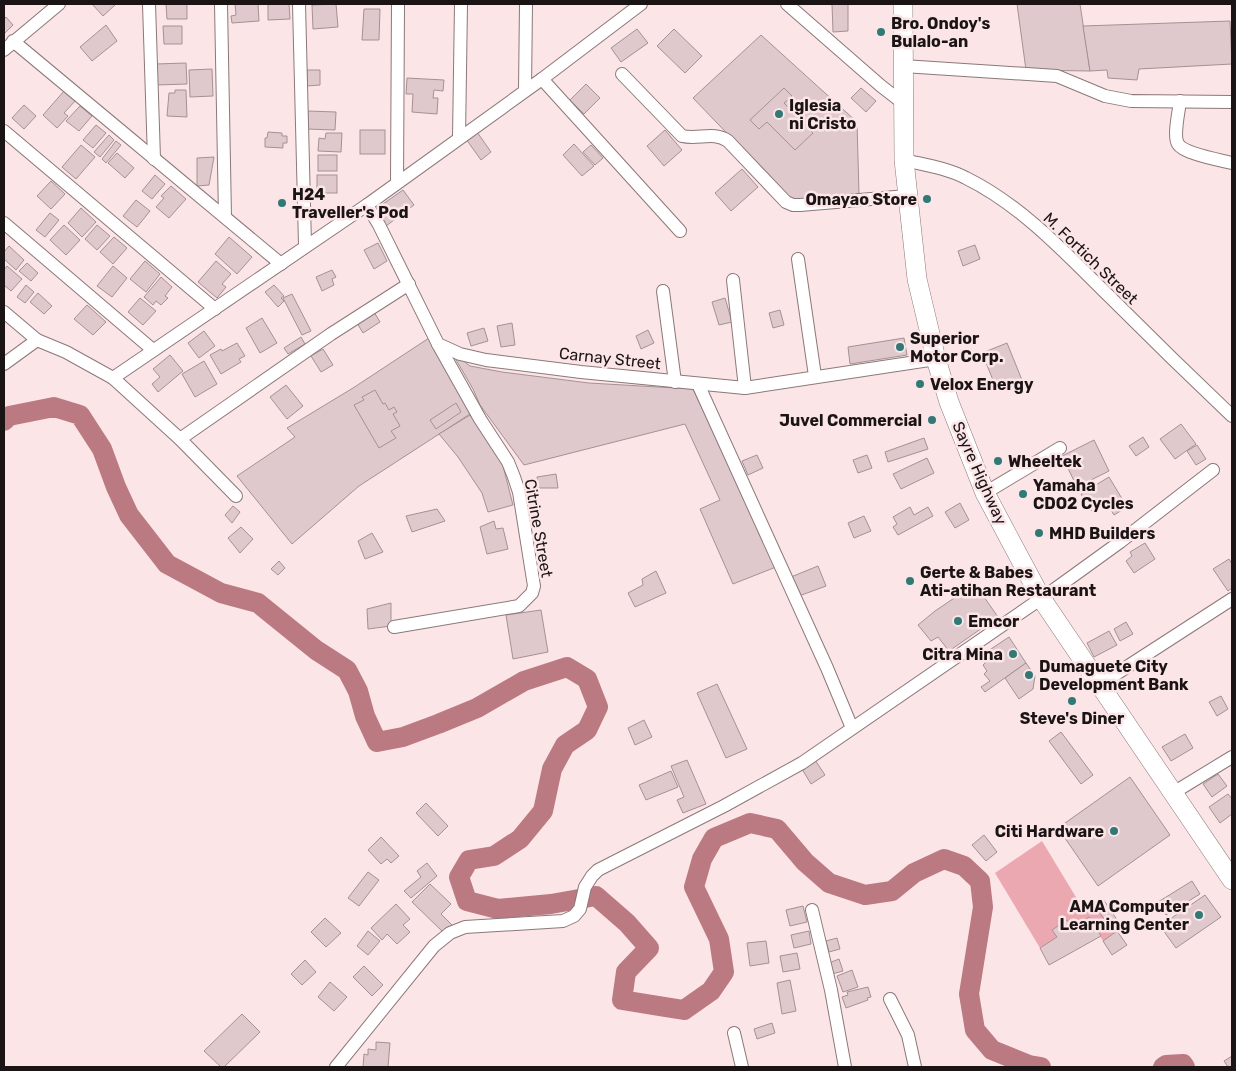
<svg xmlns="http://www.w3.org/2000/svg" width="1236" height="1071" font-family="Rubik,sans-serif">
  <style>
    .green { fill: #eba8b1 }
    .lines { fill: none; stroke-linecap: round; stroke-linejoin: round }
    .river { stroke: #bb7982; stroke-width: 20 }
    .building { fill: #dfc9cc; stroke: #a59193 }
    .minor-casing { stroke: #8c787a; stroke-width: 14 }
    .highway-casing { stroke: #8c787a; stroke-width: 20 }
    .minor { stroke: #fff; stroke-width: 12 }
    .highway { stroke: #fff; stroke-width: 19 }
    .poi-dot { fill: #307975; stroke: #fbe5e7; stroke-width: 2 }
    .labels { text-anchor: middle; stroke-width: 5; stroke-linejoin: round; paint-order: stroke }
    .poi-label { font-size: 16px; font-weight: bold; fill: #1b1415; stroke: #fbe5e7; text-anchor: start }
    .street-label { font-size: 16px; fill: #1b1415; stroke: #fbe5e7 }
  </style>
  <rect width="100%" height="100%" fill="#fbe5e7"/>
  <path class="green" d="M1042,841L1085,912L1095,906L1114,933L1103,941L1089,918L1073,928L1067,920L1052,930L1057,937L1040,948L995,873Z"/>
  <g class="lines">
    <g class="river">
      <path d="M4,421L9,416L54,407L80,415L102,449L116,487L129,515L167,564L221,593L258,603L316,650L347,670L358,691L365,716L377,742L403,737L438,724L477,708L524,681L567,667L587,679L598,707L587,730L565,745L552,769L543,811L520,839L494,856L469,860L459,877L467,901L498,909L551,904L596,896L627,923L649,948L626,972L622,1000L684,1010L711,991L724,972L719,939L694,887L702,859L714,838L750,823L777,829L805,862L829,883L865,895L892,891L914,873L944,859L964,866L980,881L983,907L969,994L975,1030L992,1050L1029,1065L1041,1067"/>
      <path d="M1163,1067L1166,1065L1183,1064L1185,1067"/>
    </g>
  </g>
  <g class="building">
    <path d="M92,4H114L115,5L103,16Z"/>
    <path d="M166,4H187V19H167Z"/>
    <path d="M235,4H258L259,21L232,23L231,16L236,15Z"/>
    <path d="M268,4H289L290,19L268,20Z"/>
    <path d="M336,4L338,27L313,29L312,5Z"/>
    <path d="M832,4H848V31L833,32Z"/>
    <path d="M1017,4H1080L1090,71L1026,70Z"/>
    <path d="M364,9H380L379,40H362Z"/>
    <path d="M6,17L13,25L4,34V19Z"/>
    <path d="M1230,21L1232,64L1139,69L1137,80L1108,78L1107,70L1090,71L1083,26Z"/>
    <path d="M106,25L117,41L92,61L80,47Z"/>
    <path d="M163,26H182V44H164Z"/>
    <path d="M637,29L648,43L621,62L611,48Z"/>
    <path d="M674,29L702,56L685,73L657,46Z"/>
    <path d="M761,35L857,122L859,194L793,202L693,98Z"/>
    <path d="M186,63L187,84L156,85V64Z"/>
    <path d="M212,69L213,96L190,97L189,70Z"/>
    <path d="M307,70H320V85L307,86Z"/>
    <path d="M407,78L444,80L443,91L434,90L433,98H438L437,114L412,112L413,94H406Z"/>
    <path d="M586,84L600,98L584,114L570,100Z"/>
    <path d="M784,88L792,96L784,103L813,133L795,150L767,122L759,129L750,120Z"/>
    <path d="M861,88L876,101L866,112L851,98Z"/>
    <path d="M65,90L76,100L64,113L68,116L57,128L43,115Z"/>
    <path d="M175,90H186L187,117L167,116L169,93H175Z"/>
    <path d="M24,105L36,116L24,129L12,118Z"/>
    <path d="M80,106L92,116L79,131L66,121Z"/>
    <path d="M308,111L336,112L335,130L307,129Z"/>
    <path d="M96,125L106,133L93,148L83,140Z"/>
    <rect x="360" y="130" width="25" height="24"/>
    <path d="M665,130L682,150L664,166L647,146Z"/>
    <path d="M268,132L282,133V136H287V143H283V148L265,147V138H267Z"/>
    <path d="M477,132L491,152L481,160L466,139Z"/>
    <path d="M326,133H342L341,152L318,151L319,138L325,139Z"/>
    <path d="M109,135L114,140L100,157L94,152Z"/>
    <path d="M116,141L121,145L106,163L102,159Z"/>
    <path d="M574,144L594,166L582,176L563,155Z"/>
    <path d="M81,145L95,157L76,179L62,167Z"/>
    <path d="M591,145L603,158L595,165L583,152Z"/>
    <path d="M117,153L134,168L125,178L108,163Z"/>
    <rect x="318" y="155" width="19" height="16"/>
    <path d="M214,157L209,185L197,186V158Z"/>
    <path d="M742,169L758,187L731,211L715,193Z"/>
    <path d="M155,175L165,184L152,199L142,191Z"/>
    <rect x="317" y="175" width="20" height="18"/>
    <path d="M51,181L65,194L51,209L37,196Z"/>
    <path d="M171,186L186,199L169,218L156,207L164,198L161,196Z"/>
    <path d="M403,190L414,205L386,226L380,218L386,214L380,206Z"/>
    <path d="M136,200L150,211L137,227L123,216Z"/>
    <path d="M81,208L96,222L82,237L68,223Z"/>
    <path d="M50,213L59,220L45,237L36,230Z"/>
    <path d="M64,225L80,240L66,255L50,240Z"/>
    <path d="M97,225L110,236L97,250L85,239Z"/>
    <path d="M114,237L127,248L113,264L100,252Z"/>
    <path d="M229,237L252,257L237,274L215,254Z"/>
    <path d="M378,243L387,261L374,269L364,250Z"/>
    <path d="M975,245L980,259L963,266L958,251Z"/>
    <path d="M9,246L24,260L16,270L4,259V252Z"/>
    <path d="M145,261L160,274L146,292L130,279Z"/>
    <path d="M216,261L231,274L222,284L226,287L217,298L198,282Z"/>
    <path d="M27,263L38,273L31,281L19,271Z"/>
    <path d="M7,266L22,279L11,291L4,285V270Z"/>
    <path d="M113,266L127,278L112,297L97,286Z"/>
    <path d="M332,270L336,277L332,279L334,285L322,291L316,277Z"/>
    <path d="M161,277L172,287L165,296L168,298L161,305L156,301L153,305L144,297Z"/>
    <path d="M26,285L34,292L25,303L17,297Z"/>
    <path d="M274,285L284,296L281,298L284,301L278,307L265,292Z"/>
    <path d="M38,293L52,306L44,314L30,302Z"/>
    <path d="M292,294L311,331L302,335L283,298Z"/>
    <path d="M140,298L156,311L143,325L128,312Z"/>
    <path d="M725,298L732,322L719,325L712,302Z"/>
    <path d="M87,305L106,322L93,335L74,319Z"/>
    <path d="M780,310L784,325L773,328L769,313Z"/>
    <path d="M374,312L380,322L363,333L357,323Z"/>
    <path d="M262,318L277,343L260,353L246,328Z"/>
    <path d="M512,323L515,345L501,347L497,326Z"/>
    <path d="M484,328L488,341L471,346L467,333Z"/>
    <path d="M648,330L654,343L641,349L636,336Z"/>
    <path d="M204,331L215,346L199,358L188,343Z"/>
    <path d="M301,337L305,344L288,354L284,348Z"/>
    <path d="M429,338L470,414L359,486L292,544L237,476L295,437L287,428L353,388Z"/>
    <path d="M904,338L907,355L850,364L848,347Z"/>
    <path d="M237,343L245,356L239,359L241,362L221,374L210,355L221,349L222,351Z"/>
    <path d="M1007,343L1022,380L997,390L982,353Z"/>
    <path d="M323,349L333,365L321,372L311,356Z"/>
    <path d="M451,351L470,366L502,372L589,383L693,389L776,567L733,584L700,509L720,500L685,424L524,465L480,405L473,389Z"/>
    <path d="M170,355L183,371L158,392L152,384L160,377L153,369Z"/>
    <path d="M204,361L217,384L195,397L182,374Z"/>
    <path d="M286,385L303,406L287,419L270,397Z"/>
    <path d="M375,390L383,404L385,403L389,410L394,407L397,412L393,414L400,426L391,431L396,438L379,448L354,405L364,400L362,397Z"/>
    <path d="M456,403L461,412L436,429L430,420Z"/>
    <path d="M470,415L502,462L513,505L488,512L482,493L458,457L439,434Z"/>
    <path d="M1181,424L1196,444L1175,459L1160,439Z"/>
    <path d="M1143,437L1149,447L1136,456L1129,446Z"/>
    <path d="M924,438L928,449L888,462L885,452Z"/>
    <path d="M1094,440L1109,471L1077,487L1062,456Z"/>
    <path d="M1197,445L1206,459L1196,465L1187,451Z"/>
    <path d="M757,455L763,468L748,475L742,461Z"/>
    <path d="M867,455L872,468L858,473L853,460Z"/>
    <path d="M927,458L934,473L901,489L893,474Z"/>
    <path d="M556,474L558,488H538L537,477Z"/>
    <path d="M1109,477L1127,507L1114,515L1106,502L1091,511L1081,494Z"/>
    <path d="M960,503L969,520L955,528L945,512Z"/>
    <path d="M233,506L240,512L232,523L225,515Z"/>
    <path d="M910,507L914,515L928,507L933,516L898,535L893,527L897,524L893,517Z"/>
    <path d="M437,509L445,521L412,532L406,516Z"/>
    <path d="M864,516L871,531L854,538L848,523Z"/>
    <path d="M494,521L496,529L503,528L508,549L487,554L480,527Z"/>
    <path d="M241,527L253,539L240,553L228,538Z"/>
    <path d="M372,533L383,552L365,559L358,541Z"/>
    <path d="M1145,543L1155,559L1134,573L1126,561L1132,556L1130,552Z"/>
    <path d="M1229,559L1232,564V588L1228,591L1213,569Z"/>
    <path d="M279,561L285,568L278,575L271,569Z"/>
    <path d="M818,566L826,586L799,596L791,577Z"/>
    <path d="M656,571L666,593L635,607L628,593L643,585L642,579Z"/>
    <path d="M975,584L998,617L949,651L938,637L931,641L918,625L935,611Z"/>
    <path d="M391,603V626L368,629L367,609Z"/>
    <path d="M541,610L548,652L513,659L506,615Z"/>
    <path d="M1126,622L1133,634L1120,641L1114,629Z"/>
    <path d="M1109,631L1117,645L1094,657L1087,643Z"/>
    <path d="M1009,637L1026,663L985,692L981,687L990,681L984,674L987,671L983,665L986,662L982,655Z"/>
    <path d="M1026,663L1035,676L1033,689L1019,699L1005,678Z"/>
    <path d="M717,684L747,749L726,758L697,693Z"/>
    <path d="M1221,696L1228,709L1217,716L1209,702Z"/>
    <path d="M644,720L652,737L635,745L628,728Z"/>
    <path d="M1061,732L1093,775L1081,784L1049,741Z"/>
    <path d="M1185,734L1193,748L1171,761L1162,747Z"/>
    <path d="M687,760L706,804L683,813L677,800L684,797L671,766Z"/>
    <path d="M815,760L825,775L811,784L802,769Z"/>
    <path d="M671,771L678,787L646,800L639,785Z"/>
    <path d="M1218,774L1227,786L1212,797L1203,784Z"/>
    <path d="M1130,777L1170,835L1098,886L1058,828Z"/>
    <path d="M1228,794L1232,799V814L1220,823L1209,807Z"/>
    <path d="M426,803L448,826L438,836L416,813Z"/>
    <path d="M984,835L997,852L986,861L972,845Z"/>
    <path d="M381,837L399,856L391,863L387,859L381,864L368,850Z"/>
    <path d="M427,863L437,876L411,898L404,891L421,877L417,871Z"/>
    <path d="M368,872L379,880L359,906L348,898Z"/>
    <path d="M1192,881L1200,894L1166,915L1158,902Z"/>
    <path d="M430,884L451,904L441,914L452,925L444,933L412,902Z"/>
    <path d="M1205,895L1221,917L1176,948L1160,926Z"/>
    <path d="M1103,899L1122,927L1114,933L1095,906Z"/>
    <path d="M396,904L410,919L403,925L410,932L397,944L387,934L382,940L371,928Z"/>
    <path d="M803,906L807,922L790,926L786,910Z"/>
    <path d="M1089,917L1101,936L1049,965L1040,948L1057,937L1052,930L1067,920L1073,928Z"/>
    <path d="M325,918L341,933L326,947L311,932Z"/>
    <path d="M368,931L380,941L368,955L357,946Z"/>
    <path d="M809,931L811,944L794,948L791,935Z"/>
    <path d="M1117,931L1127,945L1112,955L1103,941Z"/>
    <path d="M837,938L840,949L829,952L826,941Z"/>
    <path d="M766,941L769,963L750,966L747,943Z"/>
    <path d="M797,953L800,969L783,972L780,956Z"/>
    <path d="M839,959L843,971L832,974L829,963Z"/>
    <path d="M305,960L316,972L302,985L291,974Z"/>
    <path d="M364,966L383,985L372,996L353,977Z"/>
    <path d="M852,970L858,987L843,992L837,976Z"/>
    <path d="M790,980L796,1011L782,1014L777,983Z"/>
    <path d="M330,982L347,997L334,1011L318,997Z"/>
    <path d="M868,987L871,997L867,998L868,1000L846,1008L842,997L848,995L847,992Z"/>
    <path d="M242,1014L260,1032L224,1067H221L204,1051Z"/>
    <path d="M772,1023L775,1033L757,1039L754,1029Z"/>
    <path d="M376,1042L390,1043L388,1067H363L364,1054L368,1055V1049L376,1050Z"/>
    <path d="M1232,1056V1067H1228L1224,1061Z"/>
  </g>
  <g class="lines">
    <defs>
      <g id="minor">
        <path d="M149,4L154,159"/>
        <path d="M221,4L225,217"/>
        <path d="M299,4L305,245"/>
        <path d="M787,4L881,86L903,103"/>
        <path d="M13,41L281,264"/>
        <path d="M4,50L59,4"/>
        <path d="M903,66L1057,76L1105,96L1131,101L1232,102"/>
        <path d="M622,74L682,136C698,140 714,131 728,141L786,202L793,205H800L907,196"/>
        <path d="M542,79L680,231"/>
        <path d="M525,90L526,4"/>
        <path d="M1180,101C1179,111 1173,136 1178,144C1184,154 1221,160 1232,163"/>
        <path d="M4,131L215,309"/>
        <path d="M459,138L461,4"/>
        <path d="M904,160C925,165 947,168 966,178C1023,206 1068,256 1112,299C1152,339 1192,378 1232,416"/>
        <path d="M397,182L398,4"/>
        <path d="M367,205L379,225L438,344L460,354L486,360L581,372L745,388L936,359"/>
        <path d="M4,223L153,350"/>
        <path d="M798,259L815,376"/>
        <path d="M733,280L745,388"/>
        <path d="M663,291L675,382"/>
        <path d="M4,312L37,340"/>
        <path d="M4,364L37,340L66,352L113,378L367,205L542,79L641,4"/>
        <path d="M113,378L180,439L331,334L409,284"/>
        <path d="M698,384L827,668L852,728"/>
        <path d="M180,439L236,496"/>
        <path d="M985,493L1060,448"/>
        <path d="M394,627L519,606L532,593L534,586L519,492L514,477L508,462L480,419L438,344"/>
        <path d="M1099,685L1232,599"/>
        <path d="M1173,793L1232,757"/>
        <path d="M812,910L831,990L845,1067"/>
        <path d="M890,999L908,1035L915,1067"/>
        <path d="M734,1033L742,1067"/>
        <path d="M336,1067L434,946L450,933L465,927L563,921L574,916L580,909L585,887L592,876L598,870L724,806L802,763L1055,589L1120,542L1213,470"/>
      </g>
      <path id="highway" d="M903,4L904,160L917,279L936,359L949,402L985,493L1041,598L1232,880"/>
    </defs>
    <use href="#minor" class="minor-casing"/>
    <use href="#highway" class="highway-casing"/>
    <use href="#minor" class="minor"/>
    <use href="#highway" class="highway"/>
  </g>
  <g class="poi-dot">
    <circle cx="881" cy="32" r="5"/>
    <circle cx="779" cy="114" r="5"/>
    <circle cx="927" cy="199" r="5"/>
    <circle cx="282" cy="203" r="5"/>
    <circle cx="900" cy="347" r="5"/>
    <circle cx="920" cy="384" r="5"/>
    <circle cx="932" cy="420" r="5"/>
    <circle cx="998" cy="461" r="5"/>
    <circle cx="1023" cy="494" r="5"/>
    <circle cx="1039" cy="533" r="5"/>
    <circle cx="910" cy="581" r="5"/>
    <circle cx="958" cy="621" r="5"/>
    <circle cx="1013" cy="654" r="5"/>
    <circle cx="1029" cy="675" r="5"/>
    <circle cx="1072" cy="701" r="5"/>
    <circle cx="1114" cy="831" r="5"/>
    <circle cx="1199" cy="915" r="5"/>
  </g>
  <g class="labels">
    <g class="poi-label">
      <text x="891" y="29">Bro. Ondoy's<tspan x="891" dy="18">Bulalo-an</tspan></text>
      <text x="789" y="111">Iglesia<tspan x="789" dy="18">ni Cristo</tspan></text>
      <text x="292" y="200">H24<tspan x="292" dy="18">Traveller's Pod</tspan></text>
      <text x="917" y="205" text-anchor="end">Omayao Store</text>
      <text x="910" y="344">Superior<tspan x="910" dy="18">Motor Corp.</tspan></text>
      <text x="930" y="390">Velox Energy</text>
      <text x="922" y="426" text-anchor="end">Juvel Commercial</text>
      <text x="1008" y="467">Wheeltek</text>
      <text x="1033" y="491">Yamaha<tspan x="1033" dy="18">CDO2 Cycles</tspan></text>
      <text x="1049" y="539">MHD Builders</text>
      <text x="920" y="578">Gerte &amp; Babes<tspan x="920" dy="18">Ati-atihan Restaurant</tspan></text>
      <text x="968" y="627">Emcor</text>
      <text x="1003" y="660" text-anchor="end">Citra Mina</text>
      <text x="1039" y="672">Dumaguete City<tspan x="1039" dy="18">Development Bank</tspan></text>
      <text x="1072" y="724" text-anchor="middle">Steve's Diner</text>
      <text x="1104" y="837" text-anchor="end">Citi Hardware</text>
      <text x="1189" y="912" text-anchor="end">AMA Computer<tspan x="1189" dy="18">Learning Center</tspan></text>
    </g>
    <g class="street-label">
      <text transform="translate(1091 258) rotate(44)" y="6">M. Fortich Street</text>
      <text transform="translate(610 358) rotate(6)" y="6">Carnay Street</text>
      <text transform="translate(980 473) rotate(66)" y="6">Sayre Highway</text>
      <text transform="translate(539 528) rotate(80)" y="6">Citrine Street</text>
    </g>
  </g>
  <rect width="1236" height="1071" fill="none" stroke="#1b1415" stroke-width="10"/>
</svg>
